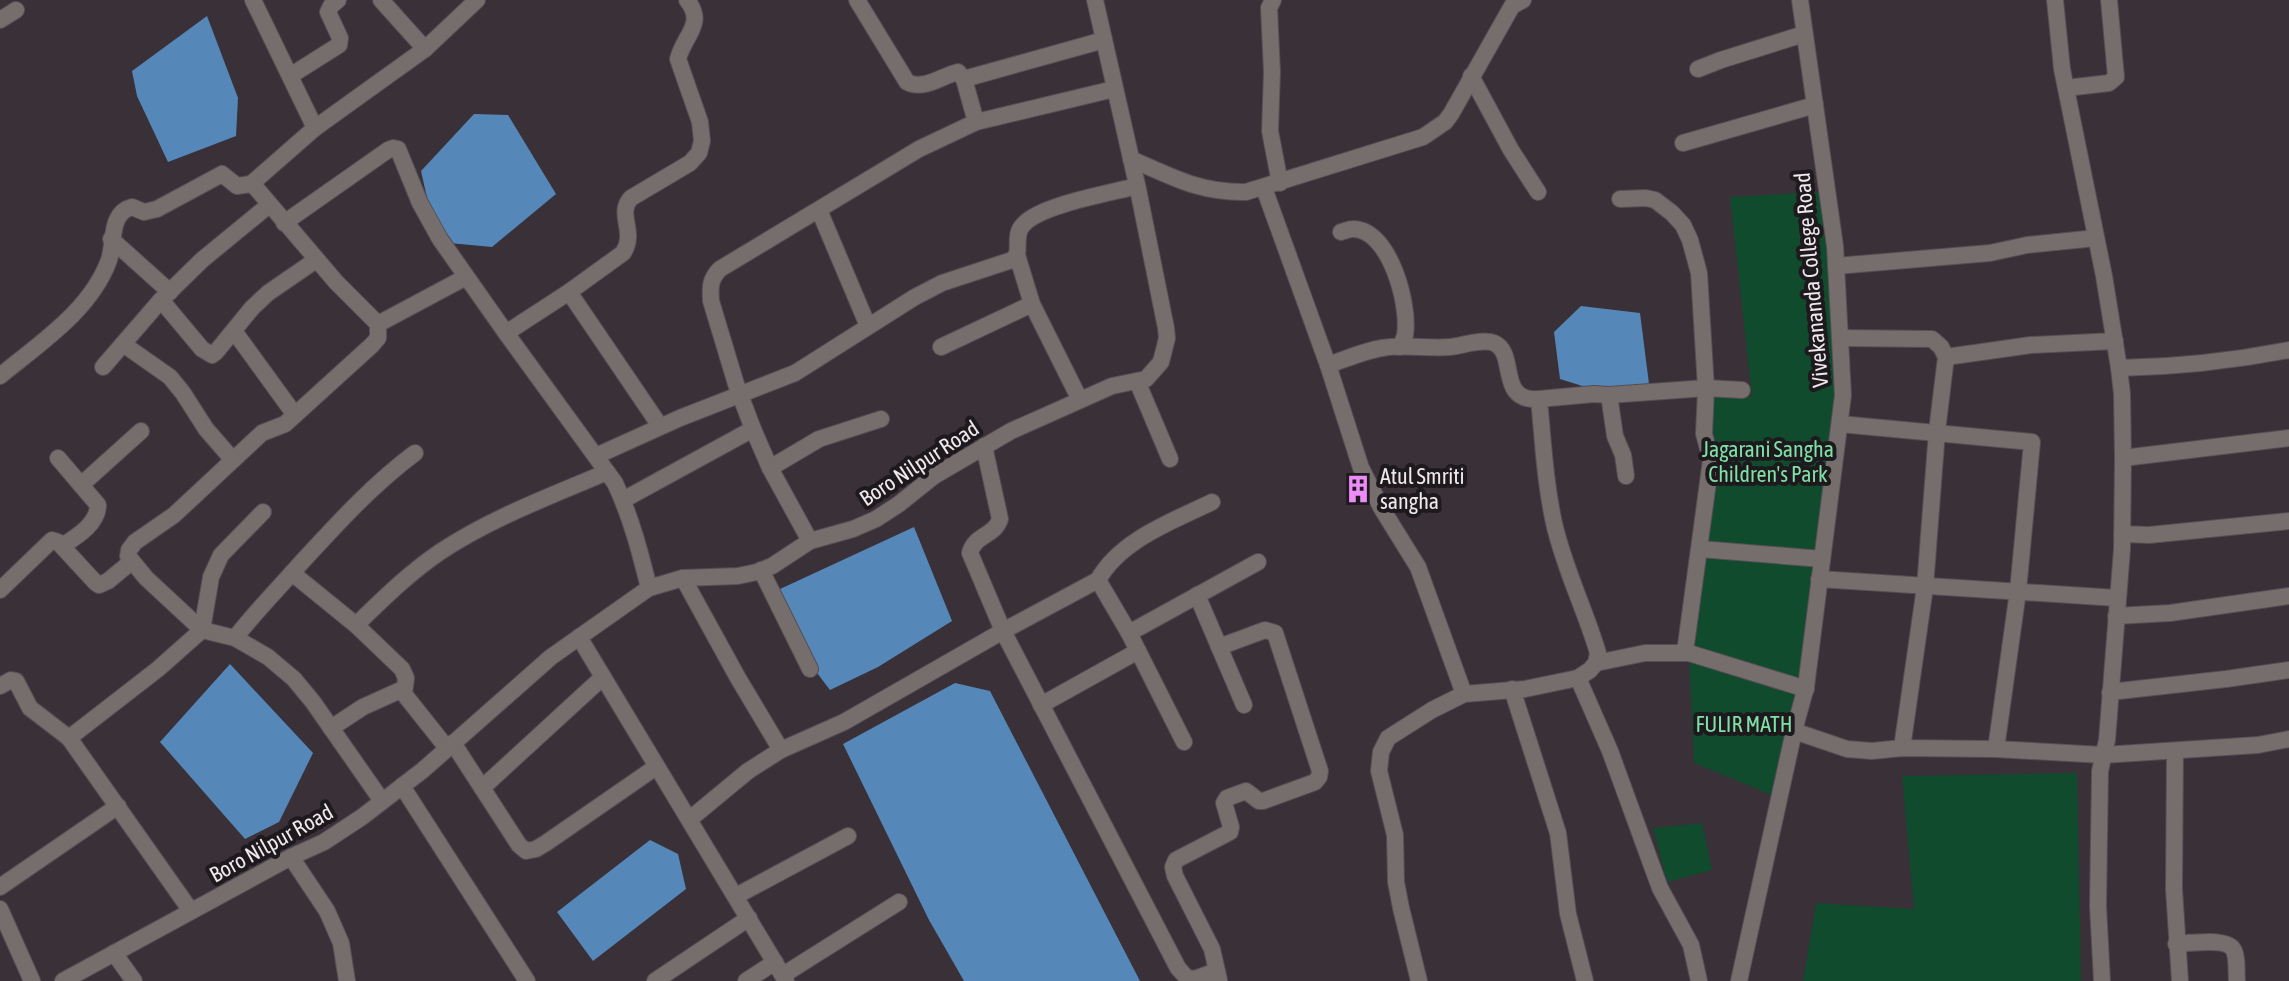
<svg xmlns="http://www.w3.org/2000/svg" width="2289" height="981" font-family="'Asap Condensed',sans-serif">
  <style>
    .green { fill: #104b2e }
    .water { fill: #5588b9 }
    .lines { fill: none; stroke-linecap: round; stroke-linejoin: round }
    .minor-casing { stroke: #564e55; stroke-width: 18 }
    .minor { stroke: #756e6c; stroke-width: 16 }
    .labels { text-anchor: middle; stroke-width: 8; stroke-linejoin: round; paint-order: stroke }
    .street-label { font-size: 22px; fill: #efe9ee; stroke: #1d191d }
    .park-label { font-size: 22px; fill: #7fe1a8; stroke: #1d191d }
    .poi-label { font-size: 22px; fill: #efe9ee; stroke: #1d191d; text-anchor: start }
  </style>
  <rect width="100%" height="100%" fill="#393038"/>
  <g class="green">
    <path d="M1820,192L1838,337L1837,409L1830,434L1821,566L1806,689L1779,798L1694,763L1689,653L1692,650L1707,555L1710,393L1752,397L1730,197Z"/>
    <path d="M2077,773L2081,981H1803L1816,903L1914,909L1902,776Z"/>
    <path d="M1702,823L1712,870L1667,882L1653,828Z"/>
  </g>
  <g class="water">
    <path d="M207,16L238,98L236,136L168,162L137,96L132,71Z"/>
    <path d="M474,114L508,115L556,194L492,247L449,243L428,202L421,171Z"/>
    <path d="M1581,306L1640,313L1649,384L1611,395L1560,379L1554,332Z"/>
    <path d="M914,527L952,621L878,667L830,690L811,665L780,589Z"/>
    <path d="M230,664L313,753L279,822L245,839L160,742Z"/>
    <path d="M955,683L990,691L1140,981H964L929,920L843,744Z"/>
    <path d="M650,840L678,854L686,889L593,961L557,912Z"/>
  </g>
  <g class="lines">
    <defs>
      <g id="minor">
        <path d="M253,0L315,128"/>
        <path d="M381,0L425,49"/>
        <path d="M857,0L907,82C924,91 941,76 958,72L964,79"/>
        <path d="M1273,0L1269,8L1272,72L1270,131L1280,183"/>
        <path d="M2055,0L2062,69L2104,276L2119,368L2122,394L2123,458L2122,549L2107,740L2100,771L2099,839L2098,906L2102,981"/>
        <path d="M0,20L16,10"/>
        <path d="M1698,69L1721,60L1804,34"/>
        <path d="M290,76L339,45L340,38L328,12L331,6L338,0"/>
        <path d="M1471,76L1511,150L1538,192"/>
        <path d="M2066,88L2109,83L2116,77L2109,0"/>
        <path d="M976,122L1114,89"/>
        <path d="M1683,143L1815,105"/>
        <path d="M1131,159C1172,177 1200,193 1246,192L1423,137L1445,122L1451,114L1512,6L1523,0"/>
        <path d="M251,184L315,128L425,49L477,0"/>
        <path d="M1264,188L1328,365L1361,468L1382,509L1418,567L1464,694"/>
        <path d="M1620,199L1646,198L1655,200L1672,213L1683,225L1690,240L1699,273L1706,388L1704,434L1711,460L1685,652"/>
        <path d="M819,210L868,326"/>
        <path d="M284,223L388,150L393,148L398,149L420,203L440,239L506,333L615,483C631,517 640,552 649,588"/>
        <path d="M1341,232C1345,231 1349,229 1353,229C1390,229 1410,306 1405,335C1404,339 1402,343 1400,347"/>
        <path d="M111,239L170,292"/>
        <path d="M1017,255L1032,304L1080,400"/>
        <path d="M1836,266L1990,253L2027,245L2096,238"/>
        <path d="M569,292L660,426"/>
        <path d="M161,300L202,349L212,355L216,352L252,308L268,293L316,260"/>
        <path d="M234,331L295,415"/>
        <path d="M506,333L569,292L623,253C637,232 616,214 631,198L690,163L699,153L702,141L700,122L678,59C684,35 706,24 687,0"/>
        <path d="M1841,338L1932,339L1941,347L1946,357L1937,431L1925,587L1902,748"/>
        <path d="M123,344L170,377L183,393L206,429L233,460"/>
        <path d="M941,347L1032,304"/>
        <path d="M1946,357L2031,345L2115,341"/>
        <path d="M1328,365C1346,359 1364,351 1382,348C1404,344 1428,349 1450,347C1462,346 1482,338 1494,343C1518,353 1496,402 1539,399"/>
        <path d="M103,367L161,300L202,260L269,205"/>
        <path d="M2119,368C2177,367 2232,361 2289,350"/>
        <path d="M0,376C40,343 91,310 109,260C115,242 109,213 132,207L144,212L157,209L222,174L237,186L251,184L256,188L336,282L378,324"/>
        <path d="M1137,381L1170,459"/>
        <path d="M1609,395L1615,436L1623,455L1626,476"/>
        <path d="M1840,424L2032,442L2018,591L1996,749"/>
        <path d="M984,446L1000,519C995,536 974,535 970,553L1003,631L1178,968L1187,978L1195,979L1216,971"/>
        <path d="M596,456L680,418L795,373L915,297L942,283L1012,260L1017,255C1019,244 1015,233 1023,225C1039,205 1111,193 1137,186"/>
        <path d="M58,458L98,505C98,524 76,537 62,546"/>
        <path d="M2123,458L2289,438"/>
        <path d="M770,468L819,439L881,419"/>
        <path d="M81,485L141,431"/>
        <path d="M623,500L753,429"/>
        <path d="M2122,534L2149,535L2289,521"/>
        <path d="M810,541L770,468L753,429L736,384L711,301C710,287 710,279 720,269L919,149L976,122L964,79L1104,40"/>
        <path d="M1700,549L1822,559"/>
        <path d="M761,570L810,669"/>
        <path d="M292,573L356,625L402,669L406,678L404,694L447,748"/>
        <path d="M683,578L738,678L781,750"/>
        <path d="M1819,579L2117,598"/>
        <path d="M1098,580C1120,540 1173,521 1212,502"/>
        <path d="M0,590L52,540L58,542L95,582L99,585L108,581L131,562"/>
        <path d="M1197,595L1244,705"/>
        <path d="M2116,616L2170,613L2289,596"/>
        <path d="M356,625C383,599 409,573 440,552C491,518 551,496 607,472"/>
        <path d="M1129,633L1258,562"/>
        <path d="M579,637L786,981"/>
        <path d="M235,638C255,612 278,589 300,564C337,524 372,485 415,453"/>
        <path d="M1219,647L1265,630L1275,633L1320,771L1319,777L1315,782L1263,801H1259L1246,791L1227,798L1224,803L1231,827L1230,832L1176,860L1173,867L1175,876L1212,949L1219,980"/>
        <path d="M1596,663L1645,653H1689L1806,689"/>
        <path d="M1578,678L1610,751L1660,888L1691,945L1699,981"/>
        <path d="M0,686L11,680L16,681L30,708L69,738"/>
        <path d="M1512,689L1558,833L1568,914L1585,981"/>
        <path d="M2110,692L2226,679L2289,670"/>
        <path d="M1041,705L1138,651"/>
        <path d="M331,728L363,707L403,689"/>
        <path d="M1794,731L1847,749L1872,751L1902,748L1996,749L2103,755L2258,745L2289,739"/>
        <path d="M453,743L519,845L526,851L536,849L546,843L656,767"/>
        <path d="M2175,751L2174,889L2180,981"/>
        <path d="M402,786L527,981"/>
        <path d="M482,788L603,677"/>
        <path d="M382,801L313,702L294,679L268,657L235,638L202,630L146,578L128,556L129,550L135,542L174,515L262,433L285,424L372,345L378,338V324L466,277"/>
        <path d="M690,819L748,771L781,750L844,722L1003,631L1098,580L1129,633L1184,742"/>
        <path d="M291,857L327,911L341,943L347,981"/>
        <path d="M0,887L118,806"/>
        <path d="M736,896L848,836"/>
        <path d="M0,909L32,981"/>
        <path d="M191,911L69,738L158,669L202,630L211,577L221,555L263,512"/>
        <path d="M2176,944C2189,943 2226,938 2233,949C2238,957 2236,972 2237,981"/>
        <path d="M114,953L134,981"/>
        <path d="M783,975L899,902"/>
        <path d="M63,981L291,857L324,842L362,817L423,770L551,657L649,588L683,578L738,576L757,572L772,566L810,541L853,529L876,519L899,504L934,476L1011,431L1112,386L1146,379L1161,362L1167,338L1166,328L1138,189L1095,0"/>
        <path d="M655,981L749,918"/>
        <path d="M746,981L775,962"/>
        <path d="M1419,981L1401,908L1396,882L1395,835L1379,771L1381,752L1388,738L1432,710L1464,694L1525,689L1578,678L1590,670L1596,663L1598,653C1585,609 1564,568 1554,523C1545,482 1543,441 1539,399L1594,394L1609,395L1706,388L1742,390"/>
        <path d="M1739,981L1794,731L1806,687L1843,395L1835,246L1800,0"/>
      </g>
    </defs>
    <use href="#minor" class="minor-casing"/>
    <use href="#minor" class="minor"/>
  </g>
  <defs>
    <symbol id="building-bare" viewBox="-9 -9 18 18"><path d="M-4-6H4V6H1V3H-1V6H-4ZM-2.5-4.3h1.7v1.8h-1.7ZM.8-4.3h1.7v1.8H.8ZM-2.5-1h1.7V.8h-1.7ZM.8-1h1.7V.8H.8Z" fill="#ed8cf9" stroke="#1d191d" stroke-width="2.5" paint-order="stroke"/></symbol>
  </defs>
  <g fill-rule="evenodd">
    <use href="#building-bare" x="1338" y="469" width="40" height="40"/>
  </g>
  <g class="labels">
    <g class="street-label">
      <text transform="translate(1811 280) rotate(-95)" y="8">Vivekananda College Road</text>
      <text transform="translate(919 463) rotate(-33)" y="8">Boro Nilpur Road</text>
      <text transform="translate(271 843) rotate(-29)" y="8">Boro Nilpur Road</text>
    </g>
    <g class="park-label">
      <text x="1768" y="457">Jagarani Sangha<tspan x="1768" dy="25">Children's Park</tspan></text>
      <text x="1744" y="732">FULIR MATH</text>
    </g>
    <g class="poi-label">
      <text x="1380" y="484">Atul Smriti<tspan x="1380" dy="25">sangha</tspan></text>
    </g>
  </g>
</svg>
